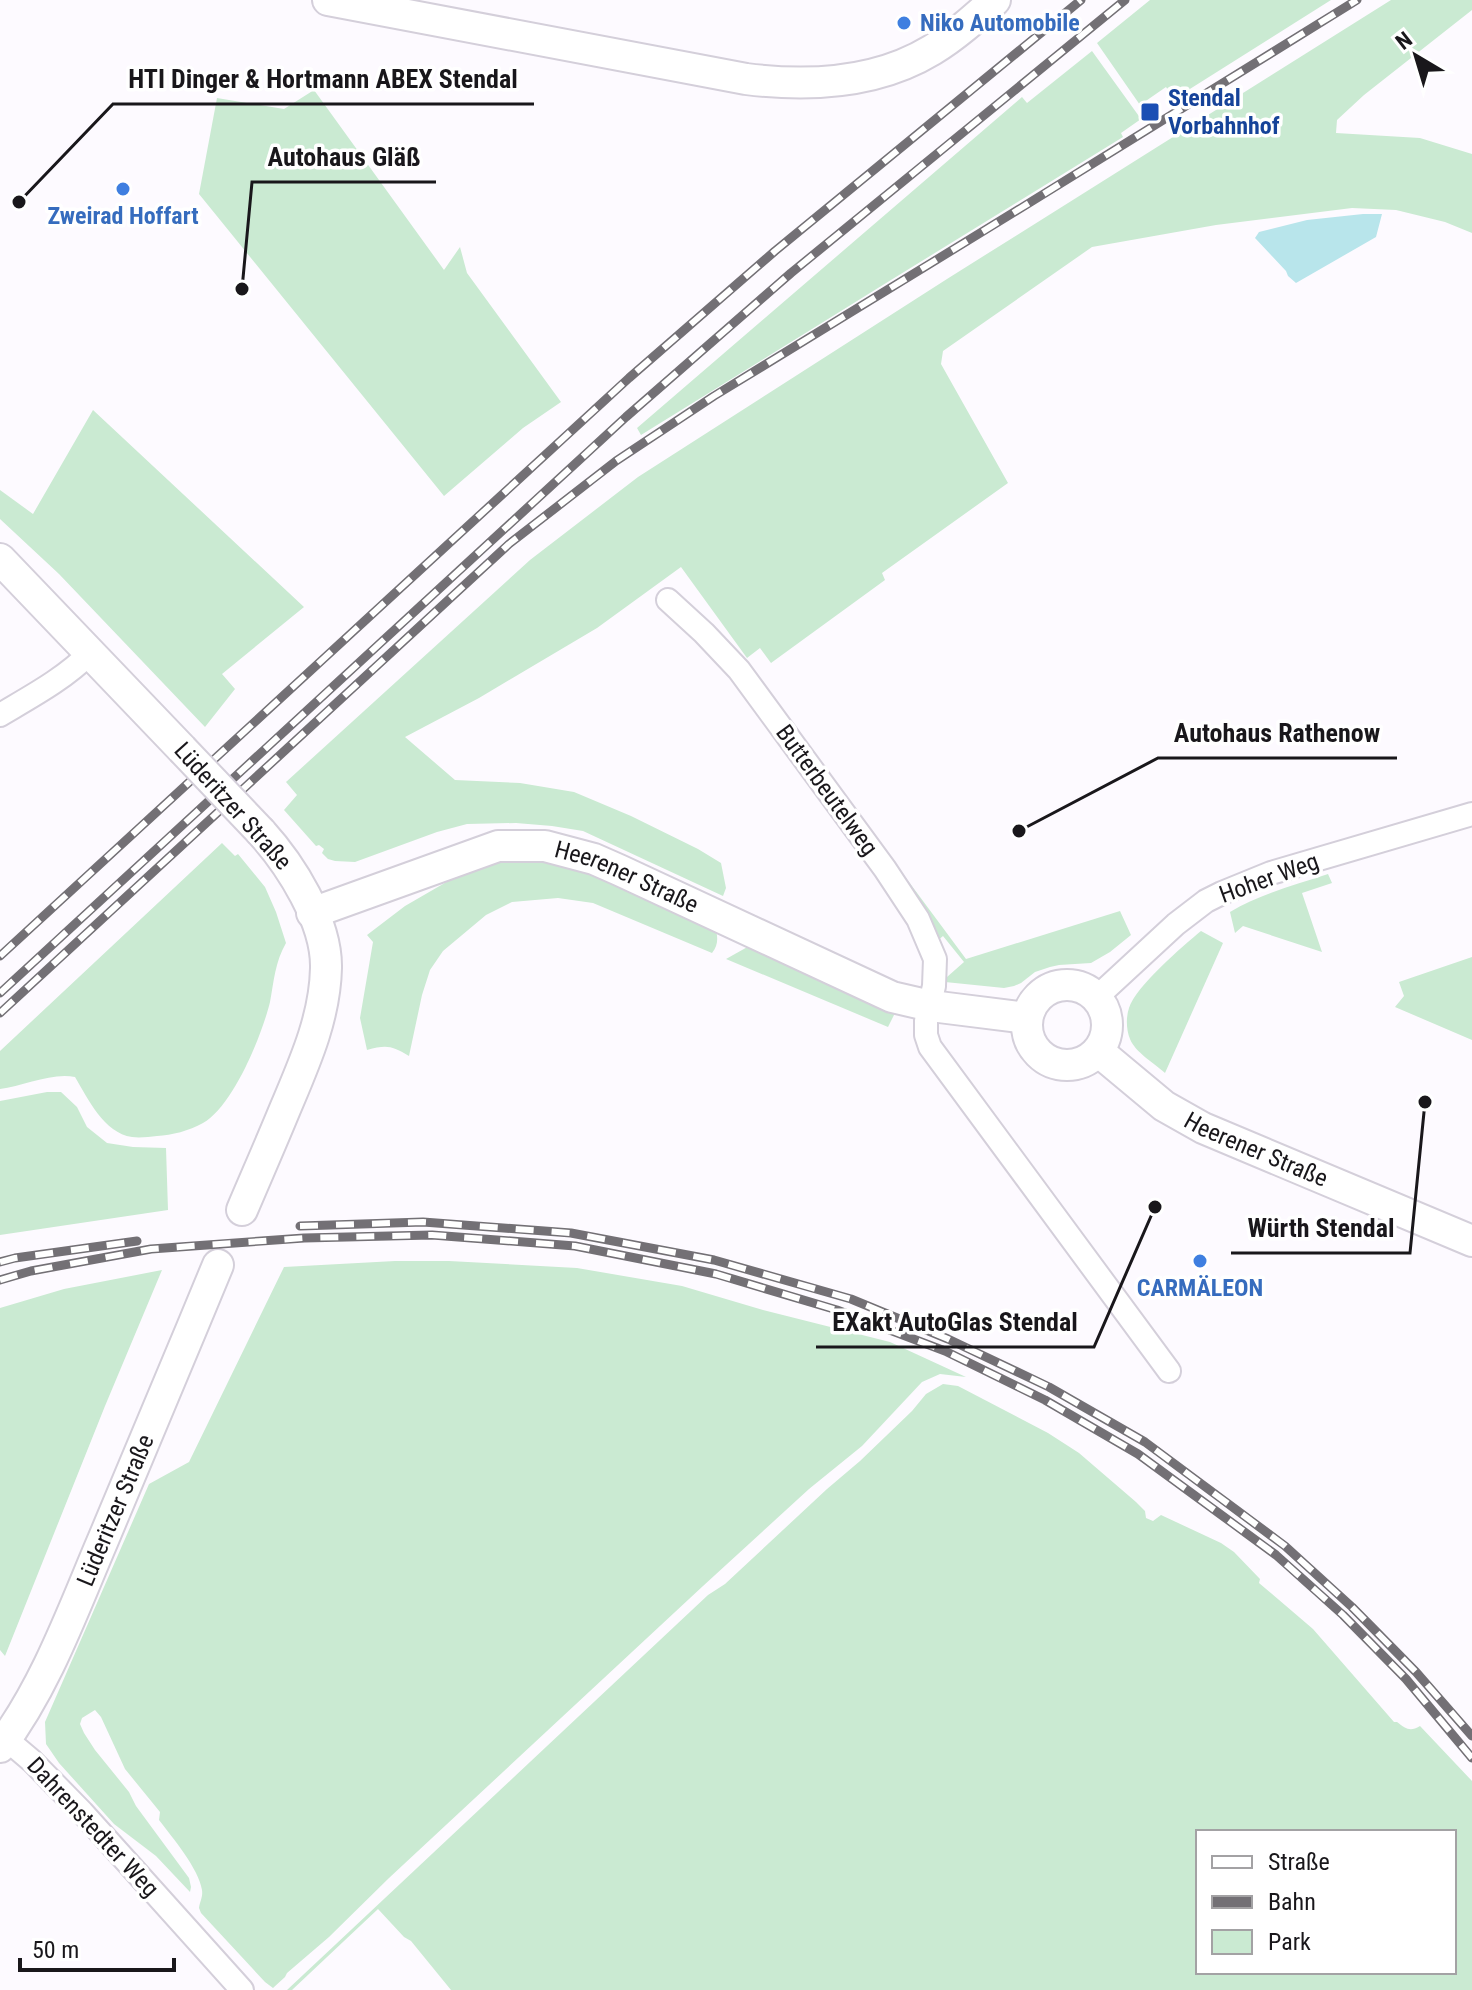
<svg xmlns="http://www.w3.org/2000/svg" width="1472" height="1990" font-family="'Roboto Condensed',sans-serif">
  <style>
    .green { fill: #caead2; fill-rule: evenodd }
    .water { fill: #b8e5eb }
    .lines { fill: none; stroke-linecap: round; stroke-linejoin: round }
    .street-casing { stroke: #d4cfda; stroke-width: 26 }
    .secondary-casing { stroke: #d4cfda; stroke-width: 34 }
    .street { stroke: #fff; stroke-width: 22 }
    .secondary { stroke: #fff; stroke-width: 30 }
    .rail-casing { stroke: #737075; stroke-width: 9 }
    .rail { stroke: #fff; stroke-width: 6; stroke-dasharray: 18; stroke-linecap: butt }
    .secondary-bridge-casing { stroke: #d4cfda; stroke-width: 34; stroke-linecap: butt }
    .secondary-bridge { stroke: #fff; stroke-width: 30 }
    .shop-dot { fill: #3f7fe0; stroke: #fff; stroke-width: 3 }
    .transit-dot { fill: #1a4fb4; stroke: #fff; stroke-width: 3 }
    .labels { text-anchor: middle; stroke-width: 7; stroke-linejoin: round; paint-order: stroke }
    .shop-label { font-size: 24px; font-weight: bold; fill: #366cbe; stroke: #fff }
    .transit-label { font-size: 24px; font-weight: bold; fill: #164399; stroke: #fff; text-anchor: start }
    .street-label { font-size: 24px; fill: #19171b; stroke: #fff }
    .leader { fill: none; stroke: #19171b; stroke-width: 3 }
    .callout-dot { fill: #19171b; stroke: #fff; stroke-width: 3 }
    .callout-label { font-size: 26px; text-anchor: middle; font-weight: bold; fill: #19171b; stroke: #fff; stroke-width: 7; stroke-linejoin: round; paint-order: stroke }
  </style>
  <rect width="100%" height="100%" fill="#fdfaff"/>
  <g class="green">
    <path d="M1150,0H1331L1174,99L1166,87L1140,105L1097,43Z"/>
    <path d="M1391,0H1472V10L1364,95L1337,120L1336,133L1420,138L1472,154V233L1445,222L1396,210L1352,208L1216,225L1092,247L943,351L941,364L1008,483L882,573L885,580L771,663L760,648L747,658L681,567L597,628L479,698L405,737L455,780L520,783L574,792L631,816L698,849L721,863L726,888L723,896L583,831L552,826L516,823L467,824L437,832L355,862L335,861L328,859L322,853L324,849L319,845L316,846L284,810L297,795L286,782L530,560L638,477L947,279Z"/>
    <path d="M1092,51L1141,119L1121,133L1123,137L878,288L641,435L637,428L1022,97L1027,103Z"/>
    <path d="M314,90L444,270L460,247L467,273L561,402L523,428L444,496L199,194L217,98L284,109Z"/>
    <path d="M93,410L304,607L222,674L235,689L205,727L59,574L0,519V490L33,514Z"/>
    <path d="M222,843L235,856L238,854L265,887L276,912L286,943C275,962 274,981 270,1002C262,1035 233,1106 203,1123C189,1131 172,1135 157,1136C149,1137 139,1138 132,1137C104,1133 88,1099 75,1077C53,1072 23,1086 0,1089V1051Z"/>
    <path d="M883,847L966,959L1120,911L1131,935L1110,952L1091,963L1059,965L1050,967L1035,972L1021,983L1014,986L1004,988L945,982L947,977L964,962L943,936L936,942Z"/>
    <path d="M505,859L549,860L578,867L716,930C718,939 718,945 712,953L593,903L558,898L512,902L486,915L443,951L430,970L422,995L409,1056C391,1045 386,1045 367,1050L360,1018L373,942L367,935L405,906L462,873Z"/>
    <path d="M1328,874L1332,883L1302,893L1322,952L1243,926L1235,933L1230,912C1260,894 1295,885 1328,874Z"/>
    <path d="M1201,931L1223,943L1165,1073C1154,1063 1135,1052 1130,1039C1126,1029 1126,1017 1129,1008C1136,986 1183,946 1201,931Z"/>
    <path d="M751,945L895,1013L888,1027L726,959Z"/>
    <path d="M1472,957V1040L1395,1007L1404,996L1399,982Z"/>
    <path d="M47,1092H61L77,1107L87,1127L107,1143L133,1147L166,1148L168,1210L0,1235V1101Z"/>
    <path d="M395,1261H449L577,1268L682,1286L763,1310L890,1342L966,1377L940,1374L922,1382L862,1446L809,1489L703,1586L389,1878L329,1937L287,1973L285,1977L273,1988L265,1982L201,1913L199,1908C200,1901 203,1897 202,1890C199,1869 172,1837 159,1820L160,1812L125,1769L101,1717L95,1710L82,1718L80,1724L84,1733L95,1750L129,1792L136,1806L189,1878L191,1887L190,1892L156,1856L114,1824L59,1763L46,1744L45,1722L149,1484L189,1462L284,1267Z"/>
    <path d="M162,1270L105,1406L5,1656L0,1650V1308L64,1289Z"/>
    <path d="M943,1384L958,1386L1048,1433L1079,1453L1136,1502L1145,1511L1146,1518L1153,1521L1161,1515L1221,1543L1234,1552L1260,1579L1259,1583L1313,1629L1394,1722H1397C1406,1729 1410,1732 1420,1726L1472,1781V1990H451L411,1941L404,1937L378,1909L292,1990H287L708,1595L725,1584L827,1489L860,1461L912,1411L926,1394ZM1198,1832H1454V1972H1198Z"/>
  </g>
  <path class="water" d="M1363,214H1382L1376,237L1296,283L1288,276L1286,271L1255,238L1259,232L1307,220Z"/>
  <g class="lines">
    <defs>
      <g id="street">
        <path d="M668,600L704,633L739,670L885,869L918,919L935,959L934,986L926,1021V1035L930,1047L1169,1371"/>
        <path d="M0,715C32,696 64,679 90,653"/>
        <path d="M1097,997L1176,924L1206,901L1222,893L1271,873L1472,814"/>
        <path d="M6,1739L32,1761L82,1812L242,1990"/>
      </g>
      <g id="secondary">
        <path d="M328,0L746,79C810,87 876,84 932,50C955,36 975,18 995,0"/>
        <path d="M0,559L182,749"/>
        <path id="s1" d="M312,913L498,846H545L594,859L619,870L892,997L931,1006L1027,1018"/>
        <circle cx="1067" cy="1025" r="40"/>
        <path id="s2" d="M1098,1051L1164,1106L1203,1128L1472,1241"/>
        <path d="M242,1210C256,1177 271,1143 285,1109C304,1064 325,1018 326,968C327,922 291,865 261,832"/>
        <path id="s3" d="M0,1747C46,1686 73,1610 103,1540C141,1449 180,1357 218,1265"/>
      </g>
    </defs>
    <use href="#street" class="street-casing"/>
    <use href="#secondary" class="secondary-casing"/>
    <use href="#street" class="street"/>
    <use href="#secondary" class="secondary"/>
    <defs>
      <g id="rail">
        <path d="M0,956L629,378L775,251L1081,0"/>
        <path d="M0,993L626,417L791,273L1125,0"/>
        <path d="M0,1013L509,544L616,461L714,396L1021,208L1357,0"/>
        <path d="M300,1226L423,1222L571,1233L714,1260L851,1299L948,1339L1049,1387L1145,1442L1285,1546L1352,1607L1416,1672L1472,1736"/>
        <path d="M0,1262L15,1258L137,1241"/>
        <path d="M0,1280L31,1271L151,1249L304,1238L432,1235L575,1246L716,1274L837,1310L945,1351L1045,1400L1138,1454L1276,1555L1343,1615L1406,1679L1472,1758"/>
      </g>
    </defs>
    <use href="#rail" class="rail-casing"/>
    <use href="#rail" class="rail"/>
    <defs>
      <path id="secondary-bridge" d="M182,749L261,832"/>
    </defs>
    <use href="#secondary-bridge" class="secondary-bridge-casing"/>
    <use href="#secondary-bridge" class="secondary-bridge"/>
  </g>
  <g class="shop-dot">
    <circle cx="904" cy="23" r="8"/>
    <circle cx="123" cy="189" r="8"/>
    <circle cx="1200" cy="1261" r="8"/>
  </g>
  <rect class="transit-dot" x="1140" y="102" width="20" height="20" rx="4"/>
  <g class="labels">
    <g class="shop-label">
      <text x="920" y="31" text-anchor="start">Niko Automobile</text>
      <text x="123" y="224">Zweirad Hoffart</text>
      <text x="1200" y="1296">CARMÄLEON</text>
    </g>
    <g class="transit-label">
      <text x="1168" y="106">Stendal<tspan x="1168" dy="28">Vorbahnhof</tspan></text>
    </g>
    <g class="street-label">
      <text transform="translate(827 790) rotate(54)" y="8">Butterbeutelweg</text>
      <text transform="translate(233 806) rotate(48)" y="8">Lüderitzer Straße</text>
      <text dy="8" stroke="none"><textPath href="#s1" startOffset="332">Heerener Straße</textPath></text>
      <text transform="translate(1269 878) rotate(-20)" y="8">Hoher Weg</text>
      <text dy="8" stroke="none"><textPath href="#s2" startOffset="188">Heerener Straße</textPath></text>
      <text dy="8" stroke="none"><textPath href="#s3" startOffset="264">Lüderitzer Straße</textPath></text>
      <text transform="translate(93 1827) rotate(47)" y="8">Dahrenstedter Weg</text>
    </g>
  </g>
  <path class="leader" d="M19 202L113 104H534M242 289L252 182H436M1019 831L1158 758H1397M1425 1102L1410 1253H1231M1155 1207L1094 1347H816"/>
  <g class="callout-dot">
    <circle cx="19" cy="202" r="8"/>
    <circle cx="242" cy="289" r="8"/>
    <circle cx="1019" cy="831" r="8"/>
    <circle cx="1425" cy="1102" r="8"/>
    <circle cx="1155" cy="1207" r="8"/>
  </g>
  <g class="callout-label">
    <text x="323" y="88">HTI Dinger &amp; Hortmann ABEX Stendal</text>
    <text x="344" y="166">Autohaus Gläß</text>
    <text x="1277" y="742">Autohaus Rathenow</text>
    <text x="1321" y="1237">Würth Stendal</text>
    <text x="955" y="1331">EXakt AutoGlas Stendal</text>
  </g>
  <rect x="1196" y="1830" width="260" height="144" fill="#ffffff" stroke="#a3a2a4" stroke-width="2"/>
  <rect x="1212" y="1856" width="40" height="12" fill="#ffffff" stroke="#a3a2a4" stroke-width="2"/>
  <text x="1268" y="1870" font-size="24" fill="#19171b">Straße</text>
  <rect x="1212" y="1896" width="40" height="12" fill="#737075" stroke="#a3a2a4" stroke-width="2"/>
  <text x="1268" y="1910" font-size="24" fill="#19171b">Bahn</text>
  <rect x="1212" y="1930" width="40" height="24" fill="#caead2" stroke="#a3a2a4" stroke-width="2"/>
  <text x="1268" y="1950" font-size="24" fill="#19171b">Park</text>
  <g transform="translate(1416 56) rotate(322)" stroke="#ffffff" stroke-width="6" paint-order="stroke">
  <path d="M0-6L14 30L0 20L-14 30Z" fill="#19171b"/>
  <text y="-12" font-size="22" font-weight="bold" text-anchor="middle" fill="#19171b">N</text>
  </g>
  <path d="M20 1958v12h154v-12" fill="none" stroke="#19171b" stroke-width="4"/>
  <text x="32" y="1958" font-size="24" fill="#19171b" stroke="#ffffff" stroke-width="6" paint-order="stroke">50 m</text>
</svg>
